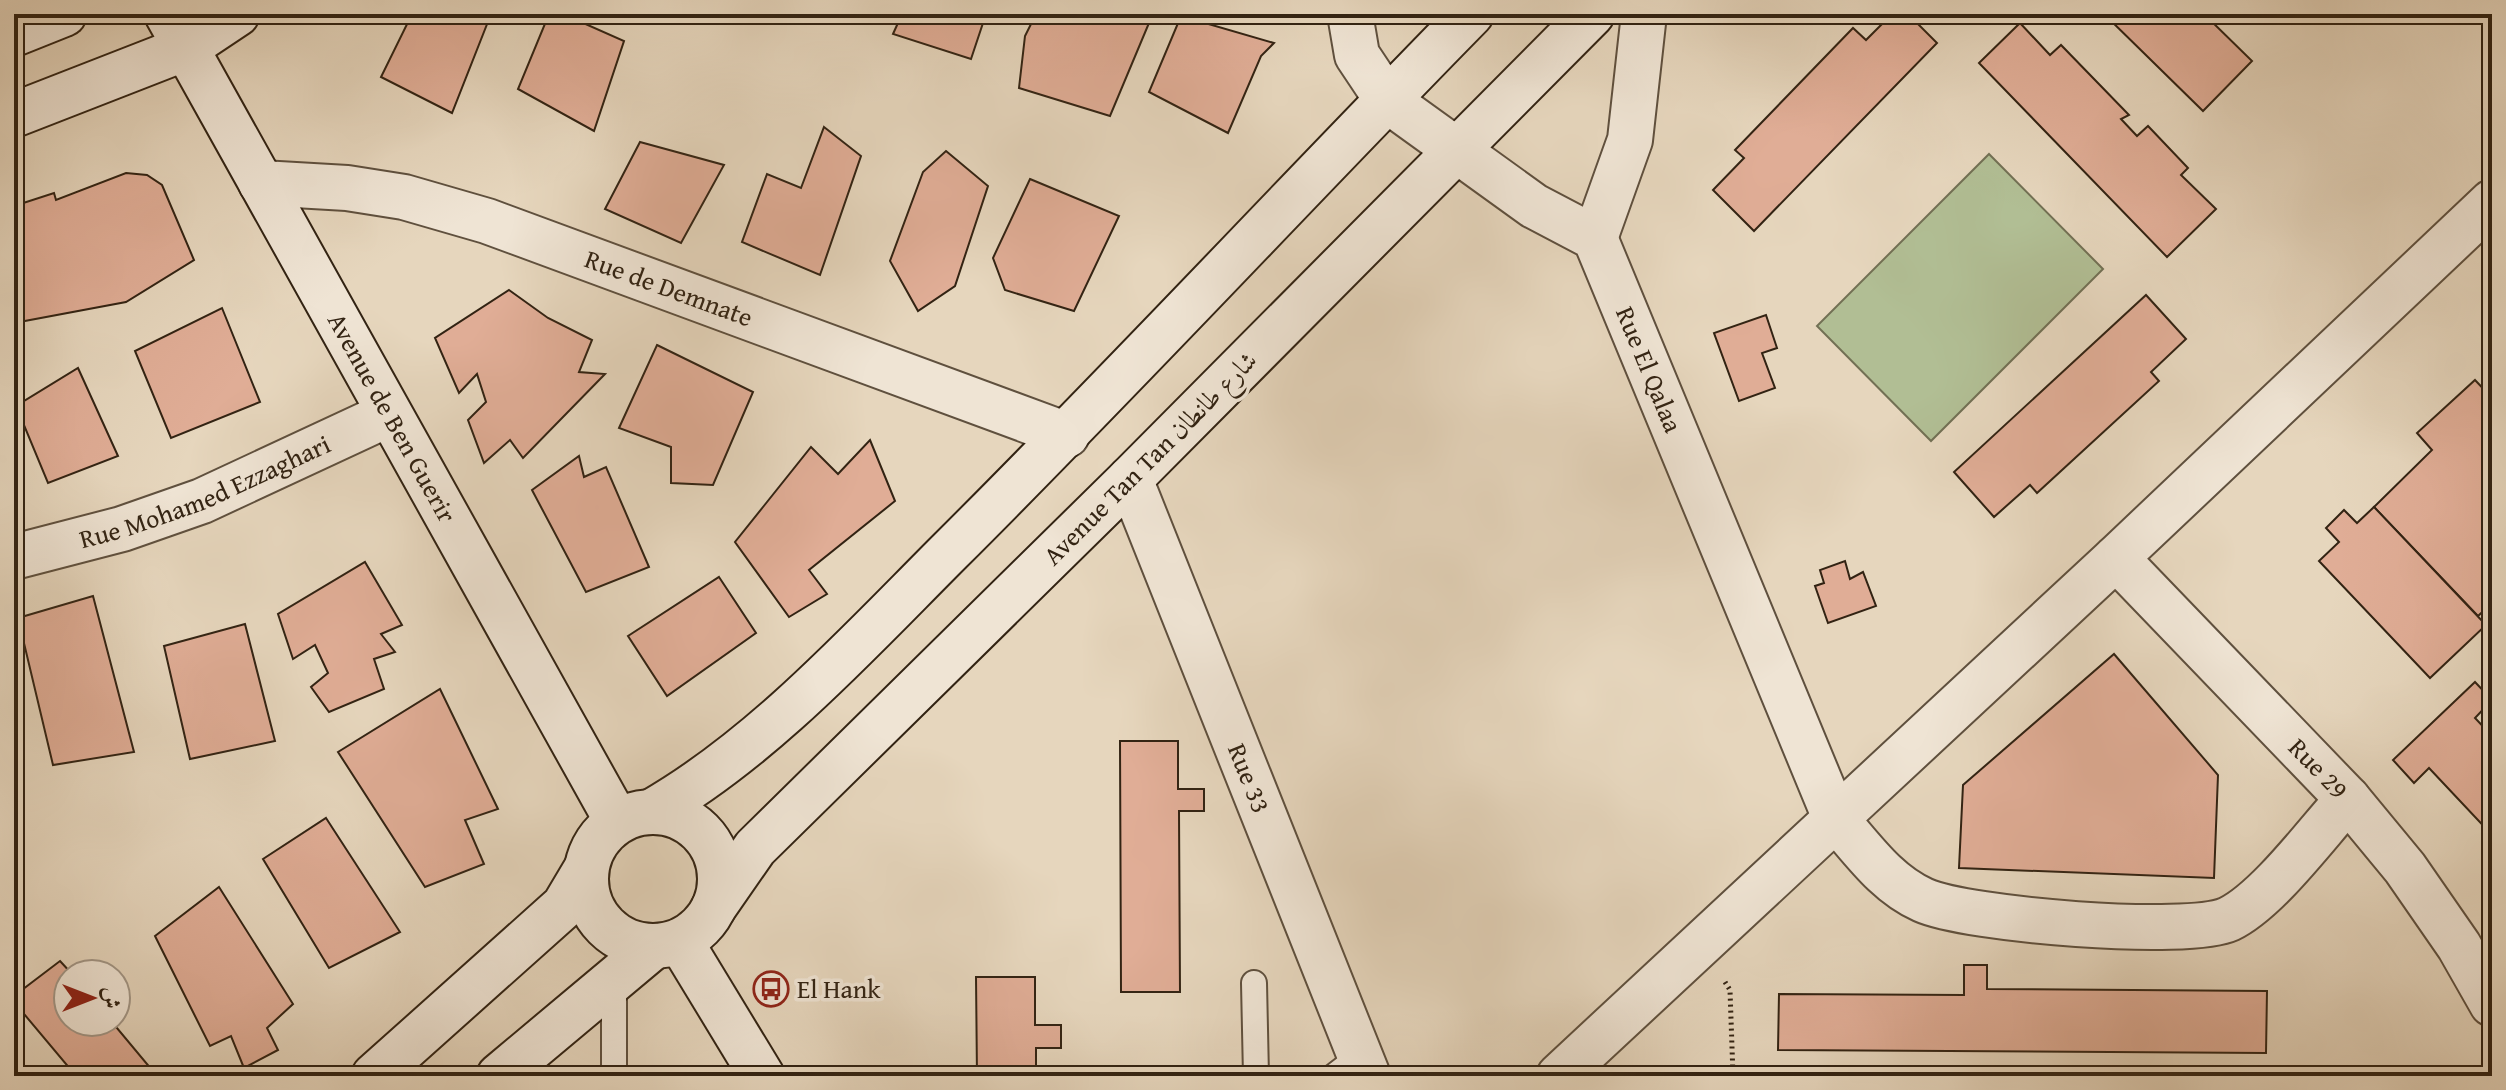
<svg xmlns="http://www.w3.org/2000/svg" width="2506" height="1090" font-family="'Gentium Book Plus',Amiri,serif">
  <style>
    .green { fill: #b1be94; stroke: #727054; stroke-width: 2 }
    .building { fill: #e0ad96; stroke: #322313; stroke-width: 2 }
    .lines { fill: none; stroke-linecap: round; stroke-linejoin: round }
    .lane-casing { stroke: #5f503e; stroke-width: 28 }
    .street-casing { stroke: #5f503e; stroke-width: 48 }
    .secondary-casing { stroke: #322313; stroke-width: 48 }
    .path { stroke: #322313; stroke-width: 5; stroke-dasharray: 2 4; stroke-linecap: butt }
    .lane { stroke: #efe4d4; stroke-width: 24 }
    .street { stroke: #efe4d4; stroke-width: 44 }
    .secondary { stroke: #efe4d4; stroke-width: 44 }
    .labels { text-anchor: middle; stroke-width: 7; stroke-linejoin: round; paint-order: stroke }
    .street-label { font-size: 26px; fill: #322313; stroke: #efe4d4 }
    .poi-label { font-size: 26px; fill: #322313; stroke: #efe4d4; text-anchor: start }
  </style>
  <rect width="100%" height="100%" fill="#e6d6bd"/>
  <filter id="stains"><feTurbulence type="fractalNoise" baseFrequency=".0025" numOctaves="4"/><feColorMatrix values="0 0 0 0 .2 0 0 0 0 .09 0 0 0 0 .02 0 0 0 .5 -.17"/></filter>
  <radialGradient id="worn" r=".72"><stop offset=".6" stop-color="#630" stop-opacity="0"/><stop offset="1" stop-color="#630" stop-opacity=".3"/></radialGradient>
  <path class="green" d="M1989,154L2103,269L1931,441L1817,326Z"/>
  <g class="building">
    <path d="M412,14H491L452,113L381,77Z"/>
    <path d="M549,14H563L624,41L594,131L518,89Z"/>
    <path d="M902,14H986L971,59L893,34Z"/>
    <path d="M1036,14H1144L1149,23L1110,116L1019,88L1025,36Z"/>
    <path d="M1892,14H1908L1937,43L1754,231L1713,190L1744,158L1735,150L1853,28L1866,40Z"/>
    <path d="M2104,14H2204L2252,61L2203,111Z"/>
    <path d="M1181,16L1274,43L1261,56L1228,133L1149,92Z"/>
    <path d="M2020,23L2050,55L2061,45L2129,115L2121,119L2137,136L2148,126L2188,168L2181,175L2216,209L2167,257L1979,63Z"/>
    <path d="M824,127L861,156L820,275L742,242L767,174L801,188Z"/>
    <path d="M640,142L724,165L681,243L605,209Z"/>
    <path d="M946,151L988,186L955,286L918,311L890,261L923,172Z"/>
    <path d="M126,173L147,175L162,185L194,260L126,302L14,323V206L54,193L56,200Z"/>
    <path d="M1030,179L1119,216L1074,311L1005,290L993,258Z"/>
    <path d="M509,290L548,318L592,340L579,372L605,374L523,458L510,440L484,463L468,420L486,402L477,374L459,393L435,338Z"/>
    <path d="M2146,295L2186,339L2151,372L2159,381L2037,493L2030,485L1994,517L1954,472Z"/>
    <path d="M222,308L260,402L171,438L135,351Z"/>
    <path d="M1766,315L1777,348L1762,353L1775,388L1739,401L1714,333Z"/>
    <path d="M657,345L753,392L713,485L671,483V447L619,428Z"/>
    <path d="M78,368L118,456L48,483L16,406Z"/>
    <path d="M2475,380L2492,398V603L2478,616L2374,507L2432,450L2417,433Z"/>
    <path d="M870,440L895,501L809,570L827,594L789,617L735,542L811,447L838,474Z"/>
    <path d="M579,456L584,477L606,467L649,567L586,592L532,490Z"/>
    <path d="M2374,507L2486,625L2430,678L2319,561L2339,542L2326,528L2344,510L2357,523Z"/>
    <path d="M1845,561L1850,579L1863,572L1876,606L1828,623L1815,586L1824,583L1820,570Z"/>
    <path d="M365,562L402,625L381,634L395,652L374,659L384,689L329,712L311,687L328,673L315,645L293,659L278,614Z"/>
    <path d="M719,577L756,633L667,696L628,636Z"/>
    <path d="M93,596L134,752L53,765L18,618Z"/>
    <path d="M245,624L275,741L190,759L164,646Z"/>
    <path d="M2114,654L2218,775L2214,878L1959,868L1963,785Z"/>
    <path d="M2475,682L2492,700L2475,718L2492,736V835L2429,768L2414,783L2393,760Z"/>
    <path d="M440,689L498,809L465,820L484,864L425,887L338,752Z"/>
    <path d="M1120,741H1178V789H1204V811H1179L1180,992H1121Z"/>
    <path d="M326,818L400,932L329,968L263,859Z"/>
    <path d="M219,887L293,1004L267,1028L278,1050L244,1068L231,1036L210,1046L155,936Z"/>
    <path d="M60,961L72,974H68V1022H112L157,1076H76L14,1002V996Z"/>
    <path d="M1964,965H1987V989L2267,991L2266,1053L1778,1050L1779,994L1964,995Z"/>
    <path d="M976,977H1035V1025H1061V1048H1036V1076H977Z"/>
  </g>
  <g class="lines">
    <defs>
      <g id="lane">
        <path d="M614,978V1076"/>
        <path d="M1254,983L1256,1076"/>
        <path d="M1334,1076L1360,1056"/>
      </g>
      <g id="street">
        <path id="s1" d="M1350,14L1357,55L1387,100L1534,206L1595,238L1835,818C1862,848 1885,883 1923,900C1967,920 2188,938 2229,919C2268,900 2317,833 2348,799"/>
        <path id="s2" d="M261,183L347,188L404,197L487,221L1067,435"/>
        <path d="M1595,238L1630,140L1644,14"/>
        <path id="s3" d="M1130,479L1368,1076"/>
        <path id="s4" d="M14,557L122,529L202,501L389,414"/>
        <path id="s5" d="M2116,558L2348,799L2405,868L2459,946L2492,1004"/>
        <path d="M1559,1076L2116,558L2492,202"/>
      </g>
      <g id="secondary">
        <path id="s6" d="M167,14L617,821"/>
        <path d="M14,34L64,14"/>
        <path d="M14,115L186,48L237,14"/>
        <path d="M651,812C763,748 859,642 950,551C1127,375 1296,192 1471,14"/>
        <circle cx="653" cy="879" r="67"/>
        <path d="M714,907L755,848L1130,479L1592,14"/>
        <path d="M680,941L762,1076"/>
        <path d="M374,1076L564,906L586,869"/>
        <path d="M499,1076L653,947"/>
      </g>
    </defs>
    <use href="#lane" class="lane-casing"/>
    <use href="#street" class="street-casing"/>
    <use href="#secondary" class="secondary-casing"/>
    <path class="path" d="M1725,982L1730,990L1733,1076"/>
    <use href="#lane" class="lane"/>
    <use href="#street" class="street"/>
    <use href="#secondary" class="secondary"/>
  </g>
  <defs>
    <symbol id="bus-ring" viewBox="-11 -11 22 22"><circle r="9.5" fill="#efe4d4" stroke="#8f2418" stroke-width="1.5"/><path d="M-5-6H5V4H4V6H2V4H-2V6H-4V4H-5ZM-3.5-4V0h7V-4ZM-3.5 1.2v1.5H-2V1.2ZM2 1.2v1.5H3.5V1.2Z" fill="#8f2418"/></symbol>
  </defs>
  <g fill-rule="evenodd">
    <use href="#bus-ring" x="751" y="969" width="40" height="40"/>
  </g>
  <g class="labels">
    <g class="street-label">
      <text dy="9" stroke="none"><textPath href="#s2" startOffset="424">Rue de Demnate</textPath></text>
      <text dy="9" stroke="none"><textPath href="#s1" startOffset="488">Rue El Qalaa</textPath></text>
      <text dy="9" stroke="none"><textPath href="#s6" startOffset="462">Avenue de Ben Guerir</textPath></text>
      <text transform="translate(1150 458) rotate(-45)" y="9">Avenue Tan Tan شارع طانطان</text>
      <text dy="9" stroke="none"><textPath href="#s4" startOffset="202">Rue Mohamed Ezzaghari</textPath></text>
      <text dy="9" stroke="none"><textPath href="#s5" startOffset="292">Rue 29</textPath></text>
      <text dy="9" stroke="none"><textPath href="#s3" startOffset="322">Rue 33</textPath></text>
    </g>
    <g class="poi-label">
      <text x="797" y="998">El Hank</text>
    </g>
  </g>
  <rect width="2506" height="1090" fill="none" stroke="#e6d6bd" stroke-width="48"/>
  <rect x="16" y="16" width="2474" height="1058" fill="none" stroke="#322313" stroke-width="4"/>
  <rect x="24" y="24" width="2458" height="1042" fill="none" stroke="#322313" stroke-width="2"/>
  <g transform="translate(92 998) rotate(90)"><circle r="38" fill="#efe4d4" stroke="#a39787" stroke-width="2"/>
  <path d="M0-6L14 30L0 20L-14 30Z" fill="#8f2418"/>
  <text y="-12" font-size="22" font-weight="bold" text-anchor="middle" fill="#322313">ش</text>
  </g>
  <rect width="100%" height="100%" filter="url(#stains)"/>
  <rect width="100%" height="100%" fill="url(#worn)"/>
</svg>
